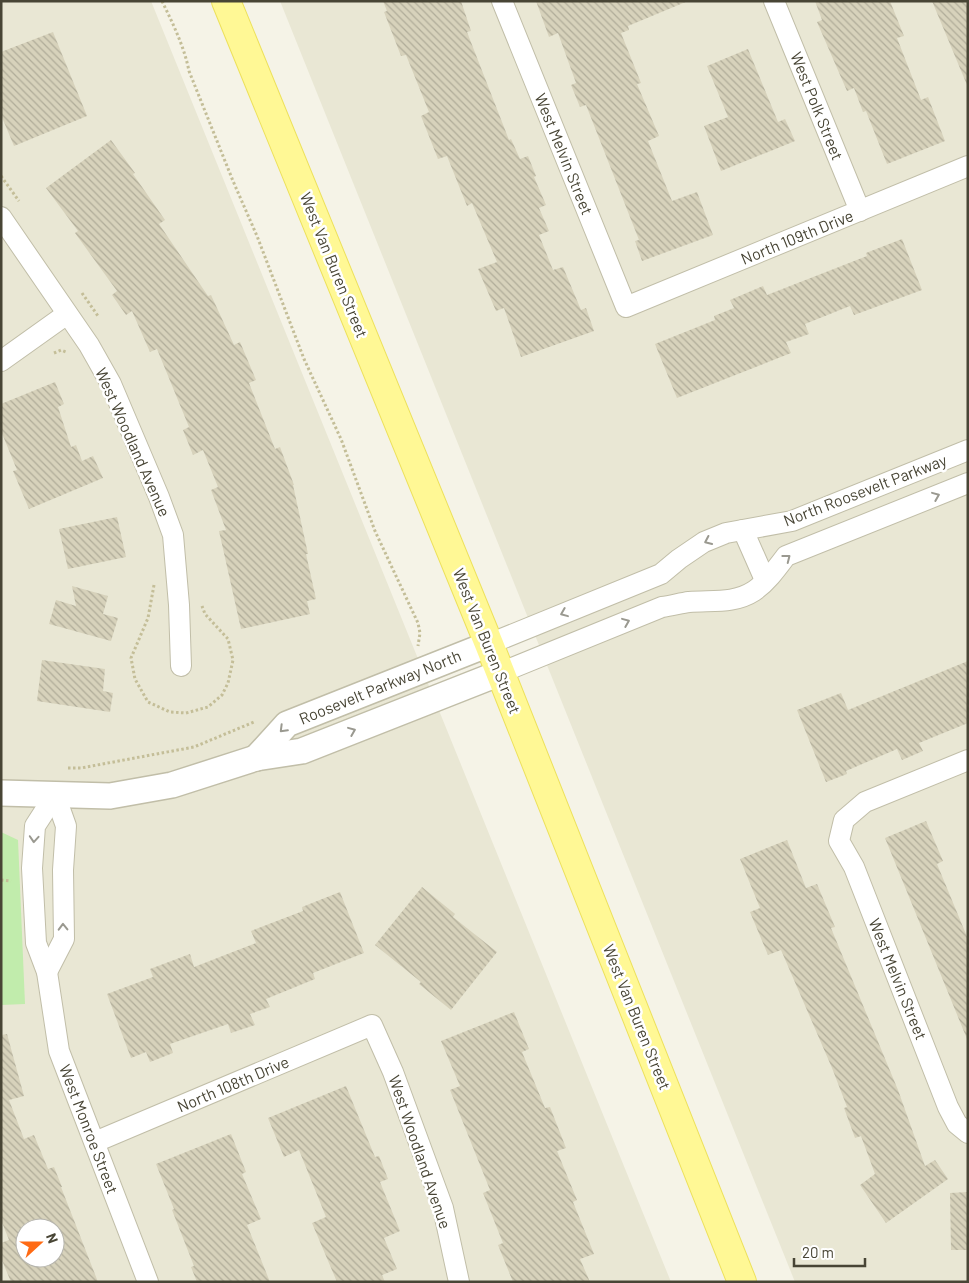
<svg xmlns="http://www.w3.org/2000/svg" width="969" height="1283" font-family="Barlow,sans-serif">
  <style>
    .residential { fill: #e9e7d4; fill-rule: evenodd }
    .green { fill: #c1ecac }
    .building { fill: url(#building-back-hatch); fill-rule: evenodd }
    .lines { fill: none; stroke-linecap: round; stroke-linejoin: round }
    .minor-casing { stroke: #c1bea8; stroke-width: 22 }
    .tertiary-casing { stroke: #c1bea8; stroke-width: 28 }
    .primary-casing { stroke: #ede15c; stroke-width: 30 }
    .path { stroke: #c4be98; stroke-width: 3; stroke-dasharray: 2.5 2.5; stroke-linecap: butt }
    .minor { stroke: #fff; stroke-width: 20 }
    .tertiary { stroke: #fff; stroke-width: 25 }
    .primary { stroke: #fff895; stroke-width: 28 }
    .oneway { stroke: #9a9990 }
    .labels { text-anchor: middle; stroke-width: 5; stroke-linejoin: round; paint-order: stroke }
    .street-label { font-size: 16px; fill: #484535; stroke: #fff }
  </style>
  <defs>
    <pattern id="building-back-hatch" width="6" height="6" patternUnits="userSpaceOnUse" patternTransform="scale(1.25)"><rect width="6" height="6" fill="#d7d2bb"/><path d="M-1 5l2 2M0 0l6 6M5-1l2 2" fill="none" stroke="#b0ac99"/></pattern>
  </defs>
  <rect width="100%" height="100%" fill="#f5f3e7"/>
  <g class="residential">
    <path d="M1,1H151L671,1282H1ZM25,1228H55V1258H25Z"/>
    <path d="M280,1H968V1282H795Z"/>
  </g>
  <path class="green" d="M1,832L18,840L25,1004L1,1005Z"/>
  <g class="building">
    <path d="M383,1H461L471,31L467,32L509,140L511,139L520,159L528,156L536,176L534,177L546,205L539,208L549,231L539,235L553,270L563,267L581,310L586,308L594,331L521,357L504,308L496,311L478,269L497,262L472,203L467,206L447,156L438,159L421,116L429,112L406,55L401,56L384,12L387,11Z"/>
    <path d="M536,1H688L628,26L629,30L621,33L641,83L637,84L659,136L648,141L672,201L697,192L713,235L642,261L635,241L639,240L586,105L580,107L571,85L576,83L558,33L549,37Z"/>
    <path d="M815,1H890L904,36L897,38L921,100L928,97L945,141L887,164L866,111L863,112L854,88L847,91L817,22L822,20Z"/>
    <path d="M932,1H968V85H967Z"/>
    <path d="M53,32L87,116L14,146L1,115V52Z"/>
    <path d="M748,49L778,122L785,119L795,141L721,171L704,126L728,117L707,66Z"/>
    <path d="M111,140L135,173L133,174L165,220L159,224L208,296L211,295L234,345L240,342L256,380L249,383L275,449L280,447L294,485H293L308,554H306L316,599L307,601L310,614L241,629L219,531L226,530L211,490L218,487L203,450L193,455L183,430L189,427L157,349L150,352L132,311L126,315L112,295L117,291L75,233L78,231L46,188Z"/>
    <path d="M902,239L922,290L854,315L850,306L805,324L809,334L786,342L791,353L677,398L655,344L715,320L714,316L734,308L730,300L763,286L767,295L867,256L866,253Z"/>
    <path d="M55,382L64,404L58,407L71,447L76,445L82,461L93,456L103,478L29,509L13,471L17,470L1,431V404Z"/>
    <path d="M117,517L126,557L68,569L59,529Z"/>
    <path d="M72,586L108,596L103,614L118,618L111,641L49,624L56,600L76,606Z"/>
    <path d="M42,660L105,669L103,691L113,693L110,712L37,701Z"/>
    <path d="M968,661V723L919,743L923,751L902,760L897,749L846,771L847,774L826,782L797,710L841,693L848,710Z"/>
    <path d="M926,821L943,861L937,864L968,939L967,1039L885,838Z"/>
    <path d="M787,840L806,888L817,884L835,927L831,928L898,1090L925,1166L935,1160L948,1179L886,1223L860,1185L875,1174L861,1136L855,1138L844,1108L847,1107L832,1068L781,950L768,955L750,912L760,908L740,859Z"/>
    <path d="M422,887L455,914L453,917L497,952L451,1010L419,984L421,982L375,945Z"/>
    <path d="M340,892L364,953L313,973L315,979L266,999L270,1007L250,1014L255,1025L231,1033L228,1024L170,1044L173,1053L150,1062L146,1052L131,1058L107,994L153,977L150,969L190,954L194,967L256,943L251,931L303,911L302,907Z"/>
    <path d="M514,1012L529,1049L522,1052L545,1108L550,1107L566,1148L557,1151L577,1200L573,1202L594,1254L580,1259L590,1282H513L498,1245L503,1243L483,1193L490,1190L450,1090L460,1086L441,1041Z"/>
    <path d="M7,1034L24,1096L9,1100L24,1139L34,1135L48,1169L54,1167L62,1187H61L98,1282H11L1,1258V1243L9,1240L1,1220V1035ZM25,1228H55V1258H25Z"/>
    <path d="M346,1086L375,1157L379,1156L388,1179L380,1182L400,1231L384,1238L397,1269L382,1275L385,1282H337L312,1223L326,1217L299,1150L284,1157L268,1118Z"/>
    <path d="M231,1134L246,1172L242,1174L261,1219L247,1225L270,1282H197L191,1267L194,1266L172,1210L174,1209L156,1164Z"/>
    <path d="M968,1192V1250H951L950,1193Z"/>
  </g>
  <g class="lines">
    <defs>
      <g id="minor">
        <path d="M502,1L626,307L968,166"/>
        <path d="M774,1L860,211"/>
        <path d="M1,217L89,345L111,384L159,497L173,535L179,605L181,666"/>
        <path d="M1,361L67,314"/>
        <path d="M743,530L765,580"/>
        <path d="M489,644L661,574L679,559L704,542L726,533L792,521L968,450"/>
        <path d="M500,673L662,607C671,606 681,603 689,602C712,600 734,604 754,591C767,582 777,568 786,556L968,483"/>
        <path d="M968,760L865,802L844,820L839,841L854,867L948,1107L957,1124L968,1133"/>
        <path d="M55,795L35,826L32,868L36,943L47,972L59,1051L148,1282"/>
        <path d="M47,972L64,939L63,870L66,826L55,795"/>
        <path d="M95,1142L372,1025L393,1072L443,1208L459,1282"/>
      </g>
      <g id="tertiary">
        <path d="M256,758L287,724L489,644"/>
        <path d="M1,793L110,796L172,785L256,758L302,751L500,673"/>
      </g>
      <path id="primary" d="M226,1L489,644L742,1282"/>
    </defs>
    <use href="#minor" class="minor-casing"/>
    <use href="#tertiary" class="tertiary-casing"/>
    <use href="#primary" class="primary-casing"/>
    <g class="path">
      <path d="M162,1C173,24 184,46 189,71L233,181L257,236L304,359L341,439L375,531L418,623L420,633L418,646"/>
      <path d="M1,176L19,201"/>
      <path d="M82,293L98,316"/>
      <path d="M54,353L61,350L66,352"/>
      <path d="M154,585L148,618L131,658L135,679L148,702L170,712L186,713L208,707L222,695L228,683L233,660L228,639L205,614L202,606"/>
      <path d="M68,768H81L194,747L254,722"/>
      <path d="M1,880L11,881"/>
    </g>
    <use href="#minor" class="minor"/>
    <use href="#tertiary" class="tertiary"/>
    <use href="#primary" class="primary"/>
  </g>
  <defs><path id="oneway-chevron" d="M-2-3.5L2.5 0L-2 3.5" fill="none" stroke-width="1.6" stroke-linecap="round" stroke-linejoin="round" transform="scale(1.25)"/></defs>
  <g class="oneway">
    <use href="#oneway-chevron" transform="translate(936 496) rotate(-22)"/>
    <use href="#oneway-chevron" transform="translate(708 541) rotate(155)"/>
    <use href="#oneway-chevron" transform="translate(787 558) rotate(-38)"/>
    <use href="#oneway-chevron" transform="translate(564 613) rotate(158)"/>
    <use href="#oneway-chevron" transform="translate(626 622) rotate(-22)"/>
    <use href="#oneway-chevron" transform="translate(283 729) rotate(135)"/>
    <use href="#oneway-chevron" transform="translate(352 731) rotate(-22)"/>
    <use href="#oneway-chevron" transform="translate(34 839) rotate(94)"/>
    <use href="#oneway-chevron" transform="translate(63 927) rotate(-91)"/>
  </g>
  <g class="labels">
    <g class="street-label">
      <text transform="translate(817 106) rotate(68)" y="6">West Polk Street</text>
      <text transform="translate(564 154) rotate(68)" y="6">West Melvin Street</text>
      <text transform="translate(797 237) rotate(-22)" y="6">North 109th Drive</text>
      <text transform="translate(334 265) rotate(68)" y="6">West Van Buren Street</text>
      <text transform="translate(133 442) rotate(66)" y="6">West Woodland Avenue</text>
      <text transform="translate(865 490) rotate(-21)" y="6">North Roosevelt Parkway</text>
      <text transform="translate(487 641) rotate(68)" y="6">West Van Buren Street</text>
      <text transform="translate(380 687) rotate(-22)" y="6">Roosevelt Parkway North</text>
      <text transform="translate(898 979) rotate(68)" y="6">West Melvin Street</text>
      <text transform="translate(637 1017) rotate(68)" y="6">West Van Buren Street</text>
      <text transform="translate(233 1084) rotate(-23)" y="6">North 108th Drive</text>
      <text transform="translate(89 1129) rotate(69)" y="6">West Monroe Street</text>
      <text transform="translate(420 1152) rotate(71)" y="6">West Woodland Avenue</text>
    </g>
  </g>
  <rect width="969" height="1283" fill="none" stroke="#484535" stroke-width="5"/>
  <g transform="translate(40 1243) rotate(69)"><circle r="24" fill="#ffffff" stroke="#b6b5ae"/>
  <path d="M0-4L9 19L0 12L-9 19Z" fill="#ff6a13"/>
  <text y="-8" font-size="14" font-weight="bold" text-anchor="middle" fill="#484535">N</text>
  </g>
  <path d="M794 1258v8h71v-8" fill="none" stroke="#484535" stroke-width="2.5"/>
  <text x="802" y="1258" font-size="15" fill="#484535" stroke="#ffffff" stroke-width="4" paint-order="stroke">20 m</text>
</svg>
